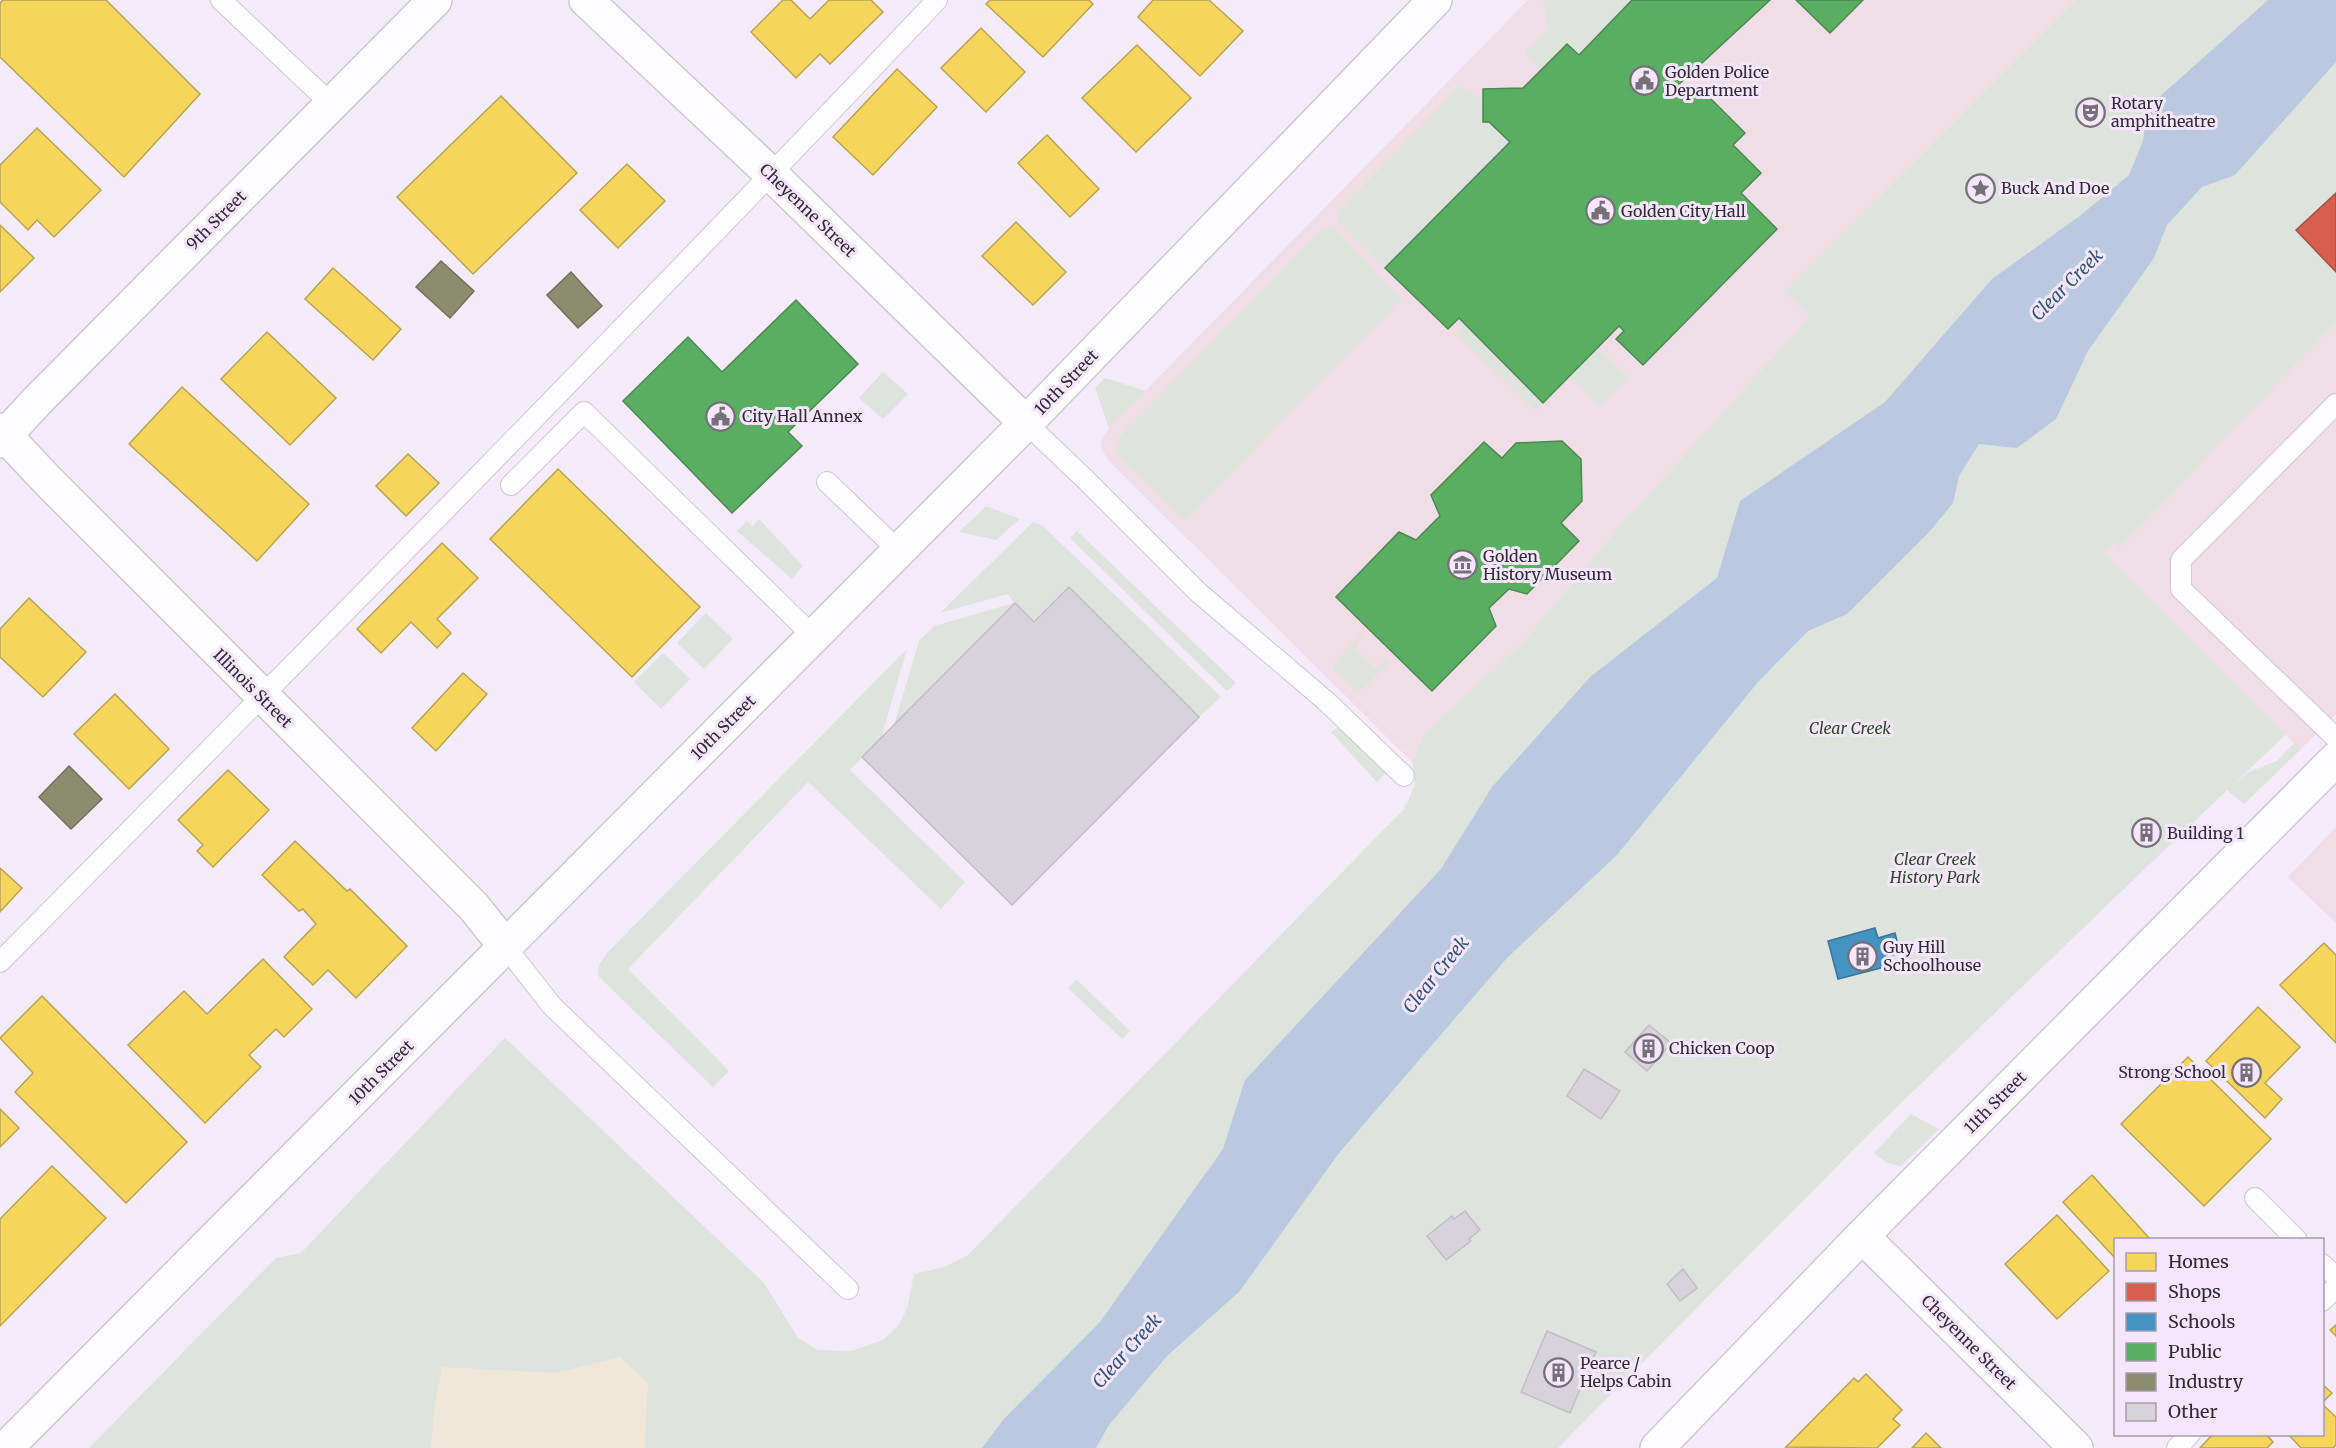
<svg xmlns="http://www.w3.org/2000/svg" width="2336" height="1448" font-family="Merriweather,serif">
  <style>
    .commercial { fill: #f0dee7 }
    .green { fill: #dee3dd }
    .sand { fill: #efe7d7 }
    .water { fill: #bac9e0 }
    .homes { fill: #f6d55c; stroke: #bba350; stroke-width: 1.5 }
    .shops { fill: #d6604d; stroke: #a55146; stroke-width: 1.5 }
    .schools { fill: #4393c3; stroke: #3e7498; stroke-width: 1.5 }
    .public { fill: #5aae61; stroke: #4e8754; stroke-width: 1.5 }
    .industry { fill: #8c8c6e; stroke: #71705d; stroke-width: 1.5 }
    .building { fill: #d8d2db; stroke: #c4bdc7; stroke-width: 1.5 }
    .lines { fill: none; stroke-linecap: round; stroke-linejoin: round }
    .service-casing { stroke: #cec8d1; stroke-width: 22 }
    .minor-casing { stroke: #cec8d1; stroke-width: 36 }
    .service { stroke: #fdfcfe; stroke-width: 20 }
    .minor { stroke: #fdfcfe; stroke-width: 33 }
    .labels { text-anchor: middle; stroke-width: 6; stroke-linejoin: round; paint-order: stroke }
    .poi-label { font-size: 16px; fill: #322d35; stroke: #f4e6fc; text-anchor: start }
    .street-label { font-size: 16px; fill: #322d35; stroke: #f4e6fc }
    .park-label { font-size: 16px; font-style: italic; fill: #2d4b20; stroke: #f4e6fc }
    .water-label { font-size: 18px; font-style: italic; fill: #31547c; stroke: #f4e6fc }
  </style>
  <rect width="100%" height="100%" fill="#f3ebf7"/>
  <g class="commercial">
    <path d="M1528,0H2075L1785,291L1811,317L1619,527L1523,642L1423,734L1413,763L1109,461L1102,450L1101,441L1109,428Z"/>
    <path d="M2336,193V714L2299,751L2298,743H2294L2095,544L2296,230Z"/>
    <path d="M2336,827V923L2288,877Z"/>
  </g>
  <g class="green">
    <path d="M1543,0H1632L1579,55L1567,44L1541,70L1524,53L1549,29Z"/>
    <path d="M2075,0H2336V193L2296,230L2336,272V322L2145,522L2119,547L2113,543L2104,553L2286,734L2233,785L2249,772L2277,761L2294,743H2298L2299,751L2244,804L2227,790L1874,1129L1558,1448H89L276,1258L301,1253L505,1038L764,1283L798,1338L818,1350L851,1351L883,1340L899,1325L907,1309L914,1274L944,1267L968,1255L1404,809L1415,785L1413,763L1423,734L1523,642L1619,527L1810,317L1785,291Z"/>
    <path d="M1460,86L1483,100V122H1489L1510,142L1385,268L1338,221L1340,209Z"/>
    <path d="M1333,227L1402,299L1185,521L1116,454L1115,447L1118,438L1322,229Z"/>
    <path d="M1464,324L1544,402L1535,411L1456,334Z"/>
    <path d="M1598,348L1628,378L1599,407L1569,376Z"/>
    <path d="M883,372L908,394L883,419L859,398Z"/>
    <path d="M1105,378L1146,391L1109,428L1095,388Z"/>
    <path d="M986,506L1020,519L996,540L959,532Z"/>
    <path d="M759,519L803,566L792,579L737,531L747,521L752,526Z"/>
    <path d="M1033,522L1043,526L1221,697L1199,717L1069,587L1034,622L1014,603L894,725L919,641L934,626L1014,603L1008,594L940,613Z"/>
    <path d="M1077,531L1236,683L1227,691L1070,538Z"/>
    <path d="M706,613L733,639L704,669L677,643Z"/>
    <path d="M1362,634L1364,636L1354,648L1375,669L1387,659L1390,662L1363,689L1355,690L1334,668L1335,662Z"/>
    <path d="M907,649L881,738L850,770L965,882L941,909L808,782L628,969L729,1071L713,1087L599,977C596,966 602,960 608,952Z"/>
    <path d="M663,653L690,679L661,709L634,682Z"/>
    <path d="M1339,727L1386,773L1377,782L1331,732Z"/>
    <path d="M1077,980L1130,1031L1122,1039L1068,988Z"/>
    <path d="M1911,1114L1939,1129L1901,1166L1887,1163L1874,1153Z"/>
  </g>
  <path class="sand" d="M620,1357L648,1384L645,1448H431L434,1408L442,1367L555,1373Z"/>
  <path class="water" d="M2268,0H2336V62L2235,175L2202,187L2167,225L2154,258L2088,351L2056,419L2017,448L1979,444L1959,476L1953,503L1931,530L1847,614L1808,631L1758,682L1617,855L1507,958L1339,1153L1239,1292L1167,1356L1109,1425L1096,1448H982L1003,1420L1100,1322L1223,1149L1245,1080L1441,869L1492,787L1590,677L1717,578L1740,501L1885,402L1992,279L2081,215L2129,175L2143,141L2148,107Z"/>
  <g class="homes">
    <path d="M3,0H106L200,94L124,177L0,57V3Z"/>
    <path d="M783,0H791L810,19L829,0H871L883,12L830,64L820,54L796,78L751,32Z"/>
    <path d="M990,0H1089L1093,4L1043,57L986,4Z"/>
    <path d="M1153,0H1209L1243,31L1200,76L1138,17Z"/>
    <path d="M981,28L1025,72L986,112L941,68Z"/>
    <path d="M1137,45L1191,98L1136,152L1082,98Z"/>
    <path d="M897,69L937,107L873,175L833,137Z"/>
    <path d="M501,96L577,173L473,274L397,197Z"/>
    <path d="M37,128L101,190L54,237L37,220L28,230L0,202V165Z"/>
    <path d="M1047,135L1099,189L1070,217L1018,163Z"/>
    <path d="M627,164L665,201L618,248L580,210Z"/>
    <path d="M1016,222L1066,272L1033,305L982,256Z"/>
    <path d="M0,225L34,258L0,292Z"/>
    <path d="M333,268L401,329L373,360L305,299Z"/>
    <path d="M267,332L336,398L290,445L221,379Z"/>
    <path d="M182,387L309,504L257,561L129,444Z"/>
    <path d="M408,454L439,483L406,516L376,486Z"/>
    <path d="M558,469L700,607L632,677L490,539Z"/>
    <path d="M442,543L478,578L437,619L451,633L437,648L411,622L381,653L357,629Z"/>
    <path d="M29,598L86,652L43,697L0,657V629Z"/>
    <path d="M463,673L487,694L436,751L412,728Z"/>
    <path d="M115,694L169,749L129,789L74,734Z"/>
    <path d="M228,770L269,810L213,867L197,851L203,845L178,820Z"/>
    <path d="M295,841L347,891L350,889L407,946L356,998L328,970L313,985L284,957L316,924L303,909L299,911L262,875Z"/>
    <path d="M0,868L22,888L0,912Z"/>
    <path d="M2324,943L2336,955V1043L2280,985Z"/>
    <path d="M263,959L312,1009L284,1037L276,1029L249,1055L261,1067L205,1123L128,1045L184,991L207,1014Z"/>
    <path d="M42,996L187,1142L126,1203L15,1092L33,1073L0,1038Z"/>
    <path d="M2258,1007L2300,1047L2265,1083L2282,1099L2265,1118L2206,1061Z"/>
    <path d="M2188,1057L2271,1139L2204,1206L2121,1124Z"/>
    <path d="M0,1109L19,1128L0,1147Z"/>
    <path d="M52,1166L106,1218L0,1326V1219Z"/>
    <path d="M2092,1175L2151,1240H2116V1259L2063,1202Z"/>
    <path d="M2057,1215L2109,1271L2057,1319L2005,1264Z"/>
    <path d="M2336,1325V1336L2330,1330Z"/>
    <path d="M1866,1374L1902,1410L1893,1419L1900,1425L1877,1448L1786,1447L1854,1378L1858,1382Z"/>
    <path d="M2322,1384L2332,1393L2322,1403Z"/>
    <path d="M2322,1404L2336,1417V1445L2333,1448H2301L2288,1434H2322Z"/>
    <path d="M1926,1433L1941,1448H1912Z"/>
    <path d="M2213,1434H2266L2273,1442L2267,1448H2200Z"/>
  </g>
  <path class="shops" d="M2336,193V272L2296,230Z"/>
  <path class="schools" d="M1875,928L1878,938L1895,933L1900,953L1883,958L1885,967L1838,979L1828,941Z"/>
  <g class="public">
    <path d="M1632,0H1770L1675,88L1689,102L1701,89L1745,133L1733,145L1761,173L1741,193L1777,229L1643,365L1616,339L1624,331L1619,326L1543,403L1459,318L1448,329L1385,268L1510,142L1489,122H1483V89L1523,88L1567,44L1579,55Z"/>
    <path d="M1796,0H1863L1830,33Z"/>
    <path d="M796,300L858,364L788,432L802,446L732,513L623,401L688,337L722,372Z"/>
    <path d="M1562,441L1581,459L1582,501L1561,523L1579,541L1527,594L1509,589L1489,608L1496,626L1432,691L1336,597L1399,532L1416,540L1440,516L1431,495L1484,442L1502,458L1516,443Z"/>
  </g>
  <g class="industry">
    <path d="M441,261L474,291L450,318L416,287Z"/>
    <path d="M571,272L602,306L578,328L547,295Z"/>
    <path d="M69,766L102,799L71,829L39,797Z"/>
  </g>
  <g class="building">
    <path d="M1069,587L1199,717L1012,905L862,757L1015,603L1034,622Z"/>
    <path d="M2145,822L2157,832L2147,844L2135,834Z"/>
    <path d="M1649,1025L1671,1043L1647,1071L1625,1052Z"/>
    <path d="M1584,1069L1620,1091L1601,1119L1567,1096Z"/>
    <path d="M1465,1211L1480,1230L1469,1239L1471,1241L1446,1260L1427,1236L1452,1216L1454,1219Z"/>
    <path d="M1683,1269L1697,1288L1680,1301L1667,1284Z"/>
    <path d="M1547,1331L1596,1352L1570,1413L1521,1392Z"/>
  </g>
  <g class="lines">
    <defs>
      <g id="service">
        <path d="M221,0L331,104"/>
        <path d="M2336,404L2181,560V589L2336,738"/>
        <path d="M1026,423L1087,481L1199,593L1326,701L1404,776"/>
        <path d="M827,482L899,551"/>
        <path d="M511,485L584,412L813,636"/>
        <path d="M505,946L552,1006L848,1289"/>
        <path d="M0,962C314,644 629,325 937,0"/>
        <path d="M2255,1198L2297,1240"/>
        <path d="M2322,1264L2336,1277"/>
        <path d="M2322,1301L2336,1287"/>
        <path d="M2177,1448L2190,1434"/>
      </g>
      <g id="minor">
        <path d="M586,0L771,174L1026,423"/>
        <path d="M0,430L48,481L474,907L505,946"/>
        <path d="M0,441L38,400L435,0"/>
        <path d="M1862,1236L2076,1448"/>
        <path d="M6,1448L1026,423L1435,0"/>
        <path d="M1657,1448L1862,1236L2336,759"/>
      </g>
    </defs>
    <use href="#service" class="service-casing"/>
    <use href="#minor" class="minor-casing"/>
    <use href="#service" class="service"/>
    <use href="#minor" class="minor"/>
  </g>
  <defs>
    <symbol id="civic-ring" viewBox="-11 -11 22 22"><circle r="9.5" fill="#f4e6fc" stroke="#767079" stroke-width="1.5"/><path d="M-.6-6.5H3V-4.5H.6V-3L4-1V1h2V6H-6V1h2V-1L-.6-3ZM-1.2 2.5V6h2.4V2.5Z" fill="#767079"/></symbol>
    <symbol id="theatre-ring" viewBox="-11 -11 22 22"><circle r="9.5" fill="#f4e6fc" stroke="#767079" stroke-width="1.5"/><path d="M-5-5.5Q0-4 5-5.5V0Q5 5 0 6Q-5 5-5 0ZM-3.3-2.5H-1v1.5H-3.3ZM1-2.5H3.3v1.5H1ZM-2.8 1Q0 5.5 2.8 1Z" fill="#767079"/></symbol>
    <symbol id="sight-ring" viewBox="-11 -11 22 22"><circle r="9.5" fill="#f4e6fc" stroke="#767079" stroke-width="1.5"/><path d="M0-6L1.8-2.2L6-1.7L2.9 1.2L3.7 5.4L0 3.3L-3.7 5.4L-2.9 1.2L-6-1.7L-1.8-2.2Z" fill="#767079"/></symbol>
    <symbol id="museum-ring" viewBox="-11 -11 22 22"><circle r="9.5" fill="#f4e6fc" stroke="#767079" stroke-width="1.5"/><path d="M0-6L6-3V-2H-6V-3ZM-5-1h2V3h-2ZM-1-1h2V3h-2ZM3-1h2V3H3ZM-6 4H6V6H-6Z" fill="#767079"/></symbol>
    <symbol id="building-ring" viewBox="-11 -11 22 22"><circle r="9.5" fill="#f4e6fc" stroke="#767079" stroke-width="1.5"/><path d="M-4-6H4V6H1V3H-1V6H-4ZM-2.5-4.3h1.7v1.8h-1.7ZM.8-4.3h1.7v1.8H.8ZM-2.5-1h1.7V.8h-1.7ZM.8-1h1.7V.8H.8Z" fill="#767079"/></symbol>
  </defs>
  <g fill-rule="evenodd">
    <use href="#civic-ring" x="1628" y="64" width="33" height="33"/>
    <use href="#theatre-ring" x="2074" y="96" width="33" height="33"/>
    <use href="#sight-ring" x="1964" y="172" width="33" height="33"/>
    <use href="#civic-ring" x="1584" y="194" width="33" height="33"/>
    <use href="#civic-ring" x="704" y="400" width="33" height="33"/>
    <use href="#museum-ring" x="1446" y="548" width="33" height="33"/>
    <use href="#building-ring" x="2130" y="816" width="33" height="33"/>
    <use href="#building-ring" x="1846" y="940" width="33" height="33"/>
    <use href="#building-ring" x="1632" y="1032" width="33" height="33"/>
    <use href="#building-ring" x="2230" y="1056" width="33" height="33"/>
    <use href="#building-ring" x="1542" y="1356" width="33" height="33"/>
  </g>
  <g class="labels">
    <g class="poi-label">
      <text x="1665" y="78">Golden Police<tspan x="1665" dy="18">Department</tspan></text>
      <text x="2111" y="109">Rotary<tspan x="2111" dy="18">amphitheatre</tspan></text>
      <text x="2001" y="194">Buck And Doe</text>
      <text x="1621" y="217">Golden City Hall</text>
      <text x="742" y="422">City Hall Annex</text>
      <text x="1483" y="562">Golden<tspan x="1483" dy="18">History Museum</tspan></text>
      <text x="2167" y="839">Building 1</text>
      <text x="1883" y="953">Guy Hill<tspan x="1883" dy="18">Schoolhouse</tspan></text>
      <text x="1669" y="1054">Chicken Coop</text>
      <text x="2226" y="1078" text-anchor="end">Strong School</text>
      <text x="1580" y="1369">Pearce /<tspan x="1580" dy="18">Helps Cabin</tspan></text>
    </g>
    <g class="street-label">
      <text transform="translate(808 210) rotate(44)" y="6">Cheyenne Street</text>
      <text transform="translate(216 220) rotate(-45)" y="6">9th Street</text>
      <text transform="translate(1066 382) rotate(-46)" y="6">10th Street</text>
      <text transform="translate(253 688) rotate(45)" y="6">Illinois Street</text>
      <text transform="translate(723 727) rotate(-45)" y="6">10th Street</text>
      <text transform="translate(381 1072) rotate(-45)" y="6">10th Street</text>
      <text transform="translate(1995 1102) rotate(-45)" y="6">11th Street</text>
      <text transform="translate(1969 1342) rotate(45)" y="6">Cheyenne Street</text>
    </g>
    <g class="park-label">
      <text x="1850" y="734">Clear Creek</text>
      <text x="1935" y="865">Clear Creek<tspan x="1935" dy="18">History Park</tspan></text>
    </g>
    <g class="water-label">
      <text transform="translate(2067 285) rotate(-45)" y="6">Clear Creek</text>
      <text transform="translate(1436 975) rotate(-51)" y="6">Clear Creek</text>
      <text transform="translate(1127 1351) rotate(-48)" y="6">Clear Creek</text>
    </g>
  </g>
  <rect x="2114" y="1238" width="210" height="198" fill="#f4e6fc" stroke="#a69cac" stroke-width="1.5"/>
  <rect x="2126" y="1253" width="30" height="18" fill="#f6d55c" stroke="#a69cac" stroke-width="1.5"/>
  <text x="2168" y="1268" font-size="18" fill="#322d35">Homes</text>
  <rect x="2126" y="1283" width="30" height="18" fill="#d6604d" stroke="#a69cac" stroke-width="1.5"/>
  <text x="2168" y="1298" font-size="18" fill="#322d35">Shops</text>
  <rect x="2126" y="1313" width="30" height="18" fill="#4393c3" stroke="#a69cac" stroke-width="1.5"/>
  <text x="2168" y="1328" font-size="18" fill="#322d35">Schools</text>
  <rect x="2126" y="1343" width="30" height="18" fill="#5aae61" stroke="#a69cac" stroke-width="1.5"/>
  <text x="2168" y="1358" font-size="18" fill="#322d35">Public</text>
  <rect x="2126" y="1373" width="30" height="18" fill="#8c8c6e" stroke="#a69cac" stroke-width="1.5"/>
  <text x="2168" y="1388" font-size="18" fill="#322d35">Industry</text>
  <rect x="2126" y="1403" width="30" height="18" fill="#d8d2db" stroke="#a69cac" stroke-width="1.5"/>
  <text x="2168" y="1418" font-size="18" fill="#322d35">Other</text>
</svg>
